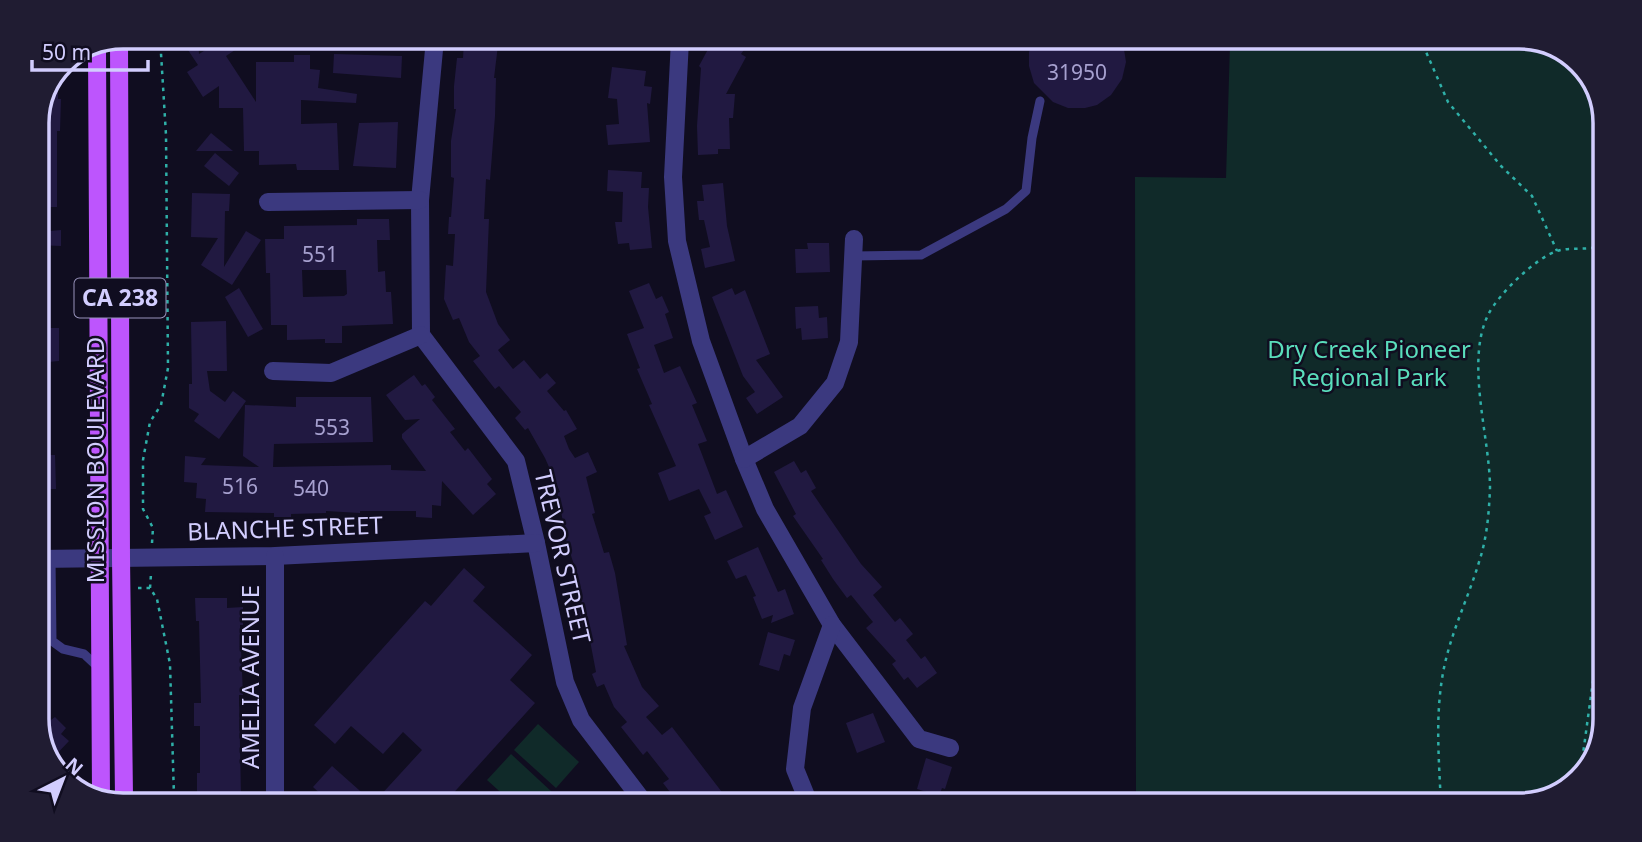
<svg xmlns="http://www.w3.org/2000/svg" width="1642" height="842" font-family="'Noto Sans',sans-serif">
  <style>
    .green { fill: #102a29 }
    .building { fill: #211941; fill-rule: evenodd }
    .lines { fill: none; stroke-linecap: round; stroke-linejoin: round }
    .path { stroke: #2fb0a8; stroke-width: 2.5; stroke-dasharray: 3.5 5; stroke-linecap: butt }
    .lane { stroke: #3b397f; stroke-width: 9 }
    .street { stroke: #3b397f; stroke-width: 18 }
    .primary { stroke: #bd55fd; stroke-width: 18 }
    .labels { text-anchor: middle; stroke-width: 5; stroke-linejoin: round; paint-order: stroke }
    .number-label { font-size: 21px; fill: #a6a0cf }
    .shield { fill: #100d20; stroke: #9893bb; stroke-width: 2 }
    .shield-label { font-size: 23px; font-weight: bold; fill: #d2cdfe }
    .park-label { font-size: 24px; fill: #5addbc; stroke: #100d20 }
    .street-label { font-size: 24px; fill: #d2cdfe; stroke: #100d20 }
    .rim { fill: none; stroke: #d2cdfe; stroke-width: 3.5 }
  </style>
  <rect width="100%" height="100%" fill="#100d20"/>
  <g class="green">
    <path d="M1230,44L1557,46L1590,75L1605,118L1596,757L1566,791L1519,805L1136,803L1135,177L1226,178Z"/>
    <path d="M538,724L579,762L556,788L514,750Z"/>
    <path d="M511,754L552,792L545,799H508L487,780Z"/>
  </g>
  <g class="building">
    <path d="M184,37H198L199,54L226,37L235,50L226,56L256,102V62H294V55H310V69L320,70L318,88L357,94L356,103L301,100V124L337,123L339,170H297L296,164L259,165V151H244L243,108H219V86L203,97L187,72L198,65L188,50H185Z"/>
    <path d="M713,40H734L746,47L741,54L746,57L726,94H735L733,118H729L730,149H718V154L698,155L697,126L701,68L699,66Z"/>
    <path d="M464,41L498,45L494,78H496L495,116L490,180L486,179L484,219H489L486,292L498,324L510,340L498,350L513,369L524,360L540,379L547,373L556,383L547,391L564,411L566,410L577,429L564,436L569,449L575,458L588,452L597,472L586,477L595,513L592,514L604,553L609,552L615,573L627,645L624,646L642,687L659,706L646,717L662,735L672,727L728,800H685L679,792L673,796L663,783L669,779L647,751L643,755L621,727L627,722L614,707L604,684L597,687L592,674L596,672L587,625L582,627L578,610H580L572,576L577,574L563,531H565L557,493L560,492L545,458L528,428L525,430L515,418L521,412L499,386L495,389L473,361L480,356L469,342L459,318L453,320L444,299L446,265L453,266L455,234H448L449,217H451L454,178L451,177V141L456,109H454V86L457,58H463Z"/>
    <path d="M1033,42L1123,43L1126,62L1122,79L1111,95L1097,105L1085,108H1068L1053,102L1034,83L1029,66V52Z"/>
    <path d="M334,54L402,56L401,78L333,73Z"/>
    <path d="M612,67L646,71L644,86L652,87L650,104L647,103L650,142L608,145L606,125L619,124L617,99L608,98Z"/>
    <path d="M58,72V99H61L60,131H57V207H50V231L61,230V246L37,245V187H43L42,155H37V118Z"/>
    <path d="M398,122L396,168L353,166L359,123Z"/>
    <path d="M211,133L233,151H196Z"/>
    <path d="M215,153L239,173L229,186L204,166Z"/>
    <path d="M608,170L642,172L641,188H649L648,207L652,248L630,250L629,243L618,244L615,222H622L623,192L607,191Z"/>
    <path d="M723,183L727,226L735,261L705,268L701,249L710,247L704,220H699L697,201H704L702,185Z"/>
    <path d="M192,193L230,194L229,211H225L224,267L246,231L261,240L232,285L201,265L218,238L191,237Z"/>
    <path d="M357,219H389L390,240H377L378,272L385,271L386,292H391L393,324L342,326V343H325V339L287,340V325H271L270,273H266L265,239H284V226L357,225ZM302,270H346L347,294L344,296L303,297Z"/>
    <path d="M807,243H829L830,272L796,273L795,249H808Z"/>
    <path d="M37,270H48L49,328H59V361L48,362L49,399H37Z"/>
    <path d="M649,283L656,299L662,296L669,312L665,314L673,338L654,345L664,373L680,366L697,403L692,405L707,441L698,444L717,494L726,490L743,527L715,540L704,516L711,513L699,489L669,501L658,473L676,466L649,405L652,404L637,369L640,368L627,334L644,328L629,291Z"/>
    <path d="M239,288L263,329L248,337L225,297Z"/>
    <path d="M732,288L735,295L745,290L770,354L756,360L783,397L757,414L746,398L755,392L743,376L712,297Z"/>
    <path d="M818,306L819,318L827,317L828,338L802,340L801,328L796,329L795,307Z"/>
    <path d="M226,321L227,371H207L210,391L225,402L233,391L246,401L219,439L194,421L199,414L189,408V384H192L191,322Z"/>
    <path d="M414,375L422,386L425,384L435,397L432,400L455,429L450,432L465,451L468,448L492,479L487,484L496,494L473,515L442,481L441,506L432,505V518L416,517V511H360V513L326,511V513L291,514V517H274V513L205,512L206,499L196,498L197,483L184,482L185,456L206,458L201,465L259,467L243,456L245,405L296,407V397H371L373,442L274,444L273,467L391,465V470L426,471L402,438V434L420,419L405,420L386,395Z"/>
    <path d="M37,455H55L56,489H37Z"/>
    <path d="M794,461L801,473L806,470L816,488L811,491L861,564L882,587L873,595L895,622L900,618L913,634L906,640L921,659L925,656L937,673L917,688L908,677L904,680L892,664L896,661L866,628L873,622L851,595L847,598L833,579L821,560L823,559L793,516L796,514L774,472Z"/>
    <path d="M758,547L778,592L785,589L794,614L771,623L773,615L762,619L753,597L756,596L746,575L736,579L727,561Z"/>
    <path d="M464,568L485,587L473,601L532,655L510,680L535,703L448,799L378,798L422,750L403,732L383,754L351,726L335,744L314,725L425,601L431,606Z"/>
    <path d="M195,598H227V608L243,607V625H240L243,695H239L241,797H210V793H197V773H200V726H194V703H201L199,621H196Z"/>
    <path d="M768,632L795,640L790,656L784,654L779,671L759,665Z"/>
    <path d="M37,707L51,720L55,717L66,728L61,734L69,741L50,761L37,725Z"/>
    <path d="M873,713L885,742L857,753L846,723Z"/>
    <path d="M926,758L952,767L945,789L942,788L939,796L917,789Z"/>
    <path d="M332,766L368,798H325L313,787Z"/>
  </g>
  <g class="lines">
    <g class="path">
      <path d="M1423,45L1448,102L1501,166L1532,196L1557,251"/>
      <path d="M152,543L153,528L143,509V460L150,422L161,405L168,368L166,135L160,37"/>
      <path d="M138,588H150L157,599L170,664L174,797"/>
      <path d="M150,588L151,574"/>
      <path d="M1580,776L1598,644"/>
      <path d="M1441,805C1439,760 1435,717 1443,673C1450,634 1468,599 1479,562C1487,538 1489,513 1490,488C1490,438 1465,362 1488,315C1498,295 1535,258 1557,251C1572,246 1590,252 1603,244"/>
    </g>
    <g class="lane">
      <path d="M853,256L921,255L1006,209L1026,191L1032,138L1040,101"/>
      <path d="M51,559L52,641L63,649L84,654L99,668"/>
    </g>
    <g class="street">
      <path d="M435,39L420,200L421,335L516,461L536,543L565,682L581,720L642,800"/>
      <path d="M680,40L673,177L677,241L701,341L744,459L765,509L832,625L919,739L950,748"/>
      <path d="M268,202L420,200"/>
      <path d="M273,371L331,373L421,335"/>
      <path d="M744,459L800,426L835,383L849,342L854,239"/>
      <path d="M37,559L275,556L536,543"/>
      <path d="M275,798V556"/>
      <path d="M808,801L795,769L802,708L832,625"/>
    </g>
    <g class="primary">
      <path d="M119,39L121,558L124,797"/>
      <path d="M97,48L101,797"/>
    </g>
  </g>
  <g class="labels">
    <g class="number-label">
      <text x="1077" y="80">31950</text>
      <text x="320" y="262">551</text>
      <text x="332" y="435">553</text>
      <text x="240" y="494">516</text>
      <text x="311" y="496">540</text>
    </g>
    <rect class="shield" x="74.5" y="278.5" width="91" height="39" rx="5"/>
    <g class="shield-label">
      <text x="120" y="306">CA 238</text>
    </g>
    <g class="park-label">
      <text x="1369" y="358">Dry Creek Pioneer<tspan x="1369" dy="28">Regional Park</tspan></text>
    </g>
    <g class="street-label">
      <text transform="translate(96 460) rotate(-90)" y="8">MISSION BOULEVARD</text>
      <text transform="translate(285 529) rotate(-2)" y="8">BLANCHE STREET</text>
      <text transform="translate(562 557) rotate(77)" y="8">TREVOR STREET</text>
      <text transform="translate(251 677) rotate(-90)" y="8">AMELIA AVENUE</text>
    </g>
  </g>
  <path d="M0 0H1642V842H0ZM123 49H1519A74 74 0 0 1 1593 123V719A74 74 0 0 1 1519 793H123A74 74 0 0 1 49 719V123A74 74 0 0 1 123 49Z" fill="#201c32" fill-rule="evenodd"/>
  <path class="rim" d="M123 49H1519A74 74 0 0 1 1593 123V719A74 74 0 0 1 1519 793H123A74 74 0 0 1 49 719V123A74 74 0 0 1 123 49Z"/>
  <g transform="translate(63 779) rotate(42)" stroke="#100d20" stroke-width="5" paint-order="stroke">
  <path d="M0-5L12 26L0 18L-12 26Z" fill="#d2cdfe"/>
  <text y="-10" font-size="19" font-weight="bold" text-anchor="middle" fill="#d2cdfe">N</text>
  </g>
  <path d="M32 60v10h116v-10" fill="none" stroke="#d2cdfe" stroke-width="3.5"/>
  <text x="42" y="60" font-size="21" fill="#d2cdfe" stroke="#100d20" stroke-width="5" paint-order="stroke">50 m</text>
</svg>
